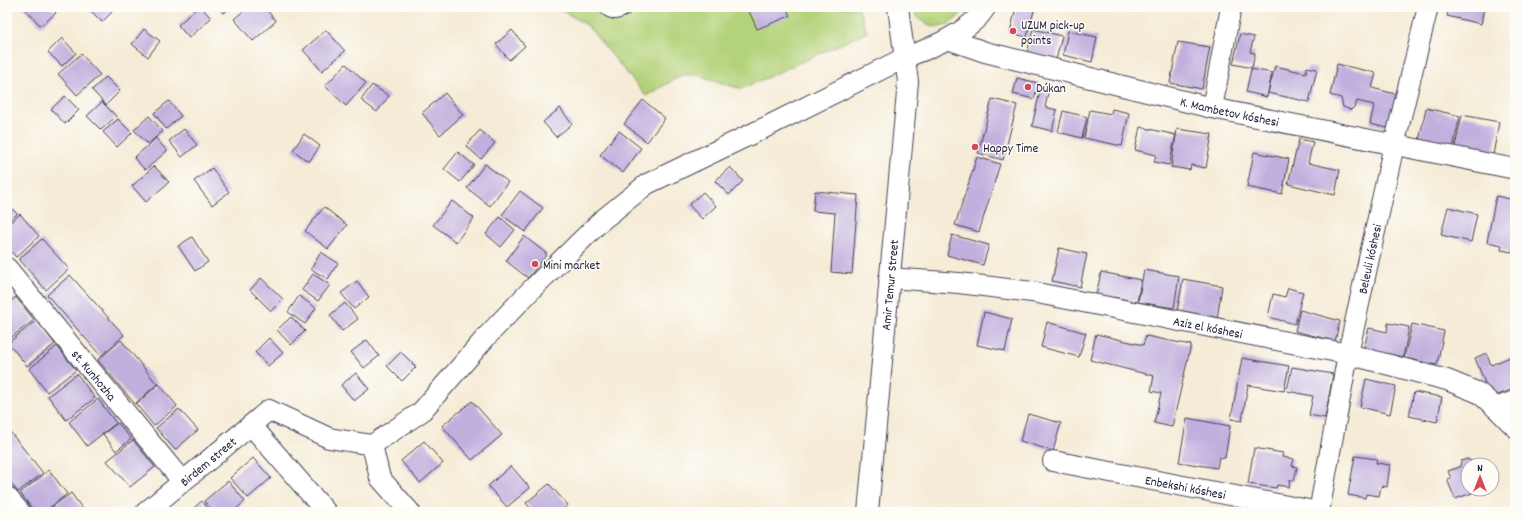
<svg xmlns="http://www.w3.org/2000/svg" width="1522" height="519" font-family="Dekko,sans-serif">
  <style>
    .green { fill: #b3d279; stroke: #6a7a5a }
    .building { fill: #c1b0de }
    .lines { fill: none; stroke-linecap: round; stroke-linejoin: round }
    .minor-casing { stroke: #424052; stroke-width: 22 }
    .minor { stroke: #fff; stroke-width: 20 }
    .poi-dot { fill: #d1495b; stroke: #fdfcf7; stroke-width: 1.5 }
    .labels { text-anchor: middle; stroke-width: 3; stroke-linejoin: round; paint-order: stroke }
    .poi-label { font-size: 13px; fill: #22223b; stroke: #fdfcf7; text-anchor: start }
    .street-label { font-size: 13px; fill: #22223b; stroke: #fdfcf7 }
  </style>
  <rect width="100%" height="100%" fill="#fdfcf7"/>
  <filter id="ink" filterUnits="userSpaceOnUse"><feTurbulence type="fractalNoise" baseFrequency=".025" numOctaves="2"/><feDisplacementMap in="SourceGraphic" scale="8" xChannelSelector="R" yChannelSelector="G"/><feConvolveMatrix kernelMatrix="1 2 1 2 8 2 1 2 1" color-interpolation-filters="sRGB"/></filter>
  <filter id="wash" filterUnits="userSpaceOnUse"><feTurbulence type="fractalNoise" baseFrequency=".012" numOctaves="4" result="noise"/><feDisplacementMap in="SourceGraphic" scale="16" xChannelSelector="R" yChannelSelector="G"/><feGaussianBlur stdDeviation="0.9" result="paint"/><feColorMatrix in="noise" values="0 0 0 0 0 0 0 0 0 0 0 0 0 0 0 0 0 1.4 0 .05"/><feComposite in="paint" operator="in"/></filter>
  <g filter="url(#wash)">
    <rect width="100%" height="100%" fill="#f5ebd6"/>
    <g class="green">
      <path d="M556,7H858L867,32L742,89L696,75H682L646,96L587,25Z"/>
      <path d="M915,7H962L965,10C948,28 938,33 916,17Z"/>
    </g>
    <g id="blocks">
      <g class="building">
        <path d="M23,7H51L56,13L41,26Z"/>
        <path d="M87,7H115L116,8L102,22Z"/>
        <path d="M198,7H201L211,18L189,38L178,25Z"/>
        <path d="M217,7H230L224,13Z"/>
        <path d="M248,7H264L276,21L253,41L234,19Z"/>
        <path d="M754,7H786L790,16L757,29L748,9Z"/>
        <path d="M1016,7H1035L1027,37L1010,33Z"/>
        <path d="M1449,7H1484L1481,24L1447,16Z"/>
        <path d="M144,29L160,41L148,57L132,44Z"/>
        <path d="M1033,29L1062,36L1056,60L1027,53Z"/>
        <path d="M326,30L345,51L322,71L303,50Z"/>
        <path d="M512,30L525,46L509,60L496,44Z"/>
        <path d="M1068,31L1097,37L1092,62L1063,55Z"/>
        <path d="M1240,34L1254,37L1250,52L1255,53L1252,68L1233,64Z"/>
        <path d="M62,38L76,53L62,66L48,52Z"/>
        <path d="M1178,42L1210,47L1202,89L1170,83Z"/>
        <path d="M81,54L100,75L77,95L58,74Z"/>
        <path d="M346,64L366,83L346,106L325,86Z"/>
        <path d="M1337,64L1376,73L1372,88L1399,95L1396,107L1393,106L1388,128L1370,124L1374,105L1357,101L1356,105L1351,110L1343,107L1341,98L1330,95Z"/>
        <path d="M1275,66L1306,73L1307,67L1317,69L1309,102L1268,93Z"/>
        <path d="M1251,69L1272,73L1267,97L1246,92Z"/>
        <path d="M106,77L120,91L106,105L92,90Z"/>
        <path d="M1017,78L1038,83L1034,99L1013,94Z"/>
        <path d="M372,85L389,96L377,112L361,100Z"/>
        <path d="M1041,87L1049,89L1045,107L1057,110L1052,131L1032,126Z"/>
        <path d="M445,93L463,115L440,135L422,113Z"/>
        <path d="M65,96L79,110L65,124L51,109Z"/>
        <path d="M992,99L1017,105L1003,160L978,153Z"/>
        <path d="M643,100L665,118L647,142L624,124Z"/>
        <path d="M169,101L181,116L166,129L154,113Z"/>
        <path d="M102,102L116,116L101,130L87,116Z"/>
        <path d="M560,108L572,124L556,137L543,122Z"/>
        <path d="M1426,108L1460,116L1453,148L1419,141Z"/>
        <path d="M1112,109L1129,113L1122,146L1084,138L1090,110L1111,114Z"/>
        <path d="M1063,111L1087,117L1082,138L1058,132Z"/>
        <path d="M1462,115L1499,122L1493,155L1455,147Z"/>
        <path d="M149,116L163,131L148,144L134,130Z"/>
        <path d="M118,119L132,133L117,147L103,132Z"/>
        <path d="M1140,127L1176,135L1169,165L1154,162L1156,155L1135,150Z"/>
        <path d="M184,129L197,145L182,157L169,141Z"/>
        <path d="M1177,129L1212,134L1206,168L1191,165L1190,170L1171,167Z"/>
        <path d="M480,130L495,143L481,159L466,146Z"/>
        <path d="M619,131L641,148L623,173L600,155Z"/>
        <path d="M304,134L320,146L309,162L293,150Z"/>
        <path d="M156,138L167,151L145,170L134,158Z"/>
        <path d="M1299,139L1313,142L1308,163L1340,170L1335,195L1288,184Z"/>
        <path d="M458,152L474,165L460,182L444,169Z"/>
        <path d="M1254,152L1289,159L1282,194L1247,187Z"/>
        <path d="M977,157L1000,164L979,232L955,225Z"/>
        <path d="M485,164L508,182L490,206L467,188Z"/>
        <path d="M154,166L169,182L146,202L132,186Z"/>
        <path d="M730,167L743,181L729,195L715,181Z"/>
        <path d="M212,168L229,192L212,205L194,181Z"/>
        <path d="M520,191L543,208L525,232L502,215Z"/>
        <path d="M815,191L858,195L852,274L831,272L835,213L813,211Z"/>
        <path d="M703,192L716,206L702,219L689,205Z"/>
        <path d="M1496,196L1515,200V240L1512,252L1501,250L1502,245L1487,242Z"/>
        <path d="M452,201L474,218L456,242L433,225Z"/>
        <path d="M7,203L17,214L7,222Z"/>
        <path d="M324,207L347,225L328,249L305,231Z"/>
        <path d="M1448,207L1477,214L1471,242L1441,235Z"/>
        <path d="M20,214L39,236L16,257L7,247V225Z"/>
        <path d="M500,217L515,230L501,247L486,234Z"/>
        <path d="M952,235L989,245L983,265L947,255Z"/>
        <path d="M524,236L547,254L528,278L506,261Z"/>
        <path d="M192,237L208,262L195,271L178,246Z"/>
        <path d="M42,239L69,269L46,290L19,259Z"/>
        <path d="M1059,248L1087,254L1080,287L1052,281Z"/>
        <path d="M321,252L338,263L328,279L311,269Z"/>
        <path d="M1144,270L1179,276L1174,308L1138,302Z"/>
        <path d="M1101,272L1141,280L1137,302L1113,297L1111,304L1095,301Z"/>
        <path d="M313,274L330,285L318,301L302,290Z"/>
        <path d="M70,275L124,335L101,356L47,295Z"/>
        <path d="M261,278L283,299L271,311L250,290Z"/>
        <path d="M1183,279L1222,286L1217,319L1177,312Z"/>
        <path d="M357,281L369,297L354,309L341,293Z"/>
        <path d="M1288,288L1303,292L1295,324L1268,317L1273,294L1285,297Z"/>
        <path d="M299,296L316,308L305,324L288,312Z"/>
        <path d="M16,297L34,320L9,339L7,336V304Z"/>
        <path d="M345,303L358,319L342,331L330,315Z"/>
        <path d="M1300,310L1340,321L1335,341L1295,331Z"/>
        <path d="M984,312L1012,319L1005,351L977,345Z"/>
        <path d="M291,317L305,331L291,345L277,330Z"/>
        <path d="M37,320L55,344L27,366L8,343Z"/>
        <path d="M1047,322L1086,333L1079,357L1041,347Z"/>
        <path d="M1388,323L1409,327L1403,357L1364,349L1369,328L1387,332Z"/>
        <path d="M1412,324L1444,331L1437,365L1404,358Z"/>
        <path d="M1096,334L1143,345L1146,336L1191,345L1172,427L1154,423L1161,393L1151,391L1154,376L1090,360Z"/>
        <path d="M269,338L283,353L268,366L255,352Z"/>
        <path d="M121,340L157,384L135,404L98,360Z"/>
        <path d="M367,340L379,356L364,368L351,352Z"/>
        <path d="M57,346L76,370L47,392L29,369Z"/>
        <path d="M401,352L416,367L402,381L387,366Z"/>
        <path d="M1486,353L1491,365L1515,355V388L1491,398L1475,358Z"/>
        <path d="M1242,358L1289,366L1284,391L1248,385L1242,421L1231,419Z"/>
        <path d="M1292,367L1333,374L1325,418L1309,415L1313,396L1287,391Z"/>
        <path d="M356,373L369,389L354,401L341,385Z"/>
        <path d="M77,374L95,398L66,420L48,396Z"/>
        <path d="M1366,379L1396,386L1390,414L1360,407Z"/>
        <path d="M159,384L177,406L154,426L136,404Z"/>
        <path d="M1414,392L1442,397L1437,422L1409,416Z"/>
        <path d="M98,399L116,423L87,446L69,422Z"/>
        <path d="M472,401L502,435L472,460L442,426Z"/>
        <path d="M179,409L198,430L175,450L156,428Z"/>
        <path d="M1028,414L1061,423L1053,451L1020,441Z"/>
        <path d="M1187,418L1230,426L1225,458L1219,457L1217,468L1179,462Z"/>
        <path d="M118,423L131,439L116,451L103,434Z"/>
        <path d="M7,428L43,473L18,492L7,478Z"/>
        <path d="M133,440L155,467L130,487L107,461Z"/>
        <path d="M424,441L443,463L420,483L401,461Z"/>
        <path d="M1254,448L1283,453L1282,457L1294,459L1292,466L1297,467L1294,481L1290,480L1289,487L1277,485L1276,488L1248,484Z"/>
        <path d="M1355,456L1377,459L1376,463L1390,465L1387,487L1381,486L1379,496L1366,494L1365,498L1348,495Z"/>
        <path d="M253,458L271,478L248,498L230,478Z"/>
        <path d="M1467,459L1473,462L1474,465H1468V489H1476L1471,491L1472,493L1455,499L1447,479L1451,478L1448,471L1460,467L1461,461Z"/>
        <path d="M511,466L530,488L507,507L488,486Z"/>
        <path d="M49,470L67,494L44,512H35L20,493Z"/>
        <path d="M228,481L245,501L233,512H214L204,501Z"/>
        <path d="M549,484L568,505L560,512H534L526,503Z"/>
        <path d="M71,493L85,512H45Z"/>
        <path d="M202,501L211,512H189Z"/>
      </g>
    </g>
  </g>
  <g filter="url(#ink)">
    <use href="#blocks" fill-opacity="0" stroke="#424052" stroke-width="1"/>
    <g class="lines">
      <defs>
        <g id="minor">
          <path d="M610,7L615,9L621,7"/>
          <path id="s1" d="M948,39L985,52L1212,108L1515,169"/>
          <path d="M1212,108L1231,7"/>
          <path id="s2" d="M7,268L182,481"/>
          <path id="s3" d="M889,278L959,283L1032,292L1348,354L1447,380L1479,393L1496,408L1515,427"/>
          <path d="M1496,408L1515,401"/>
          <path d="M251,425L326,512"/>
          <path d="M372,445L380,478L410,512"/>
          <path id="s4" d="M1053,461L1319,512L1348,354L1394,145L1428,7"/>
          <path d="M7,497L20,512"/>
          <path id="s5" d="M146,512L269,410L329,438L372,445L421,412L488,335L532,289L601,221L647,184L764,128L906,57C927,50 956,37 974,21C979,18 982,12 986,7"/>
          <path id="s6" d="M868,512L908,82L898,7"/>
        </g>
      </defs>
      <use href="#minor" class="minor-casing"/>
      <use href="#minor" class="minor"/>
    </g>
  </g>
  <g class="poi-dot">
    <circle cx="1013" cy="31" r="4"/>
    <circle cx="1028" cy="87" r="4"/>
    <circle cx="975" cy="147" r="4"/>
    <circle cx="535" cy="264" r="4"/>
  </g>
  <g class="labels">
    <g class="poi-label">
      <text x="1021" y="29">UZUM pick-up<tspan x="1021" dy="15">points</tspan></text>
      <text x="1036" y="92">Dúkan</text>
      <text x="983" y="152">Happy Time</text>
      <text x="543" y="269">Mini market</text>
    </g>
    <g class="street-label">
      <text dy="5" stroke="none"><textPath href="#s1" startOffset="291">K. Mambetov kóshesi</textPath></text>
      <text dy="5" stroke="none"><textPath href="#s4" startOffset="529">Beleuli kóshesi</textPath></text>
      <text dy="5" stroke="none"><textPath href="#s6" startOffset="228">Amir Temur Street</textPath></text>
      <text dy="5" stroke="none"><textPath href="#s3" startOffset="323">Aziz el kóshesi</textPath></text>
      <text dy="5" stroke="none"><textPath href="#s2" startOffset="138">st. Kunhozha</textPath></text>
      <text dy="5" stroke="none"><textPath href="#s5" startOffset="80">Birdem street</textPath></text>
      <text dy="5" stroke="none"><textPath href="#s4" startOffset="135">Enbekshi kóshesi</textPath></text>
    </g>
  </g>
  <rect width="1522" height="519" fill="none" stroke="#fdfcf7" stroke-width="24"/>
  <g transform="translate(1480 477)"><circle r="19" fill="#fdfcf7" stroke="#a5a5ac"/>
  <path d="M0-3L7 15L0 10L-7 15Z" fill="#d1495b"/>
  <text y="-6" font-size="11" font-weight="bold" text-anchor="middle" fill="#22223b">N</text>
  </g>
</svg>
